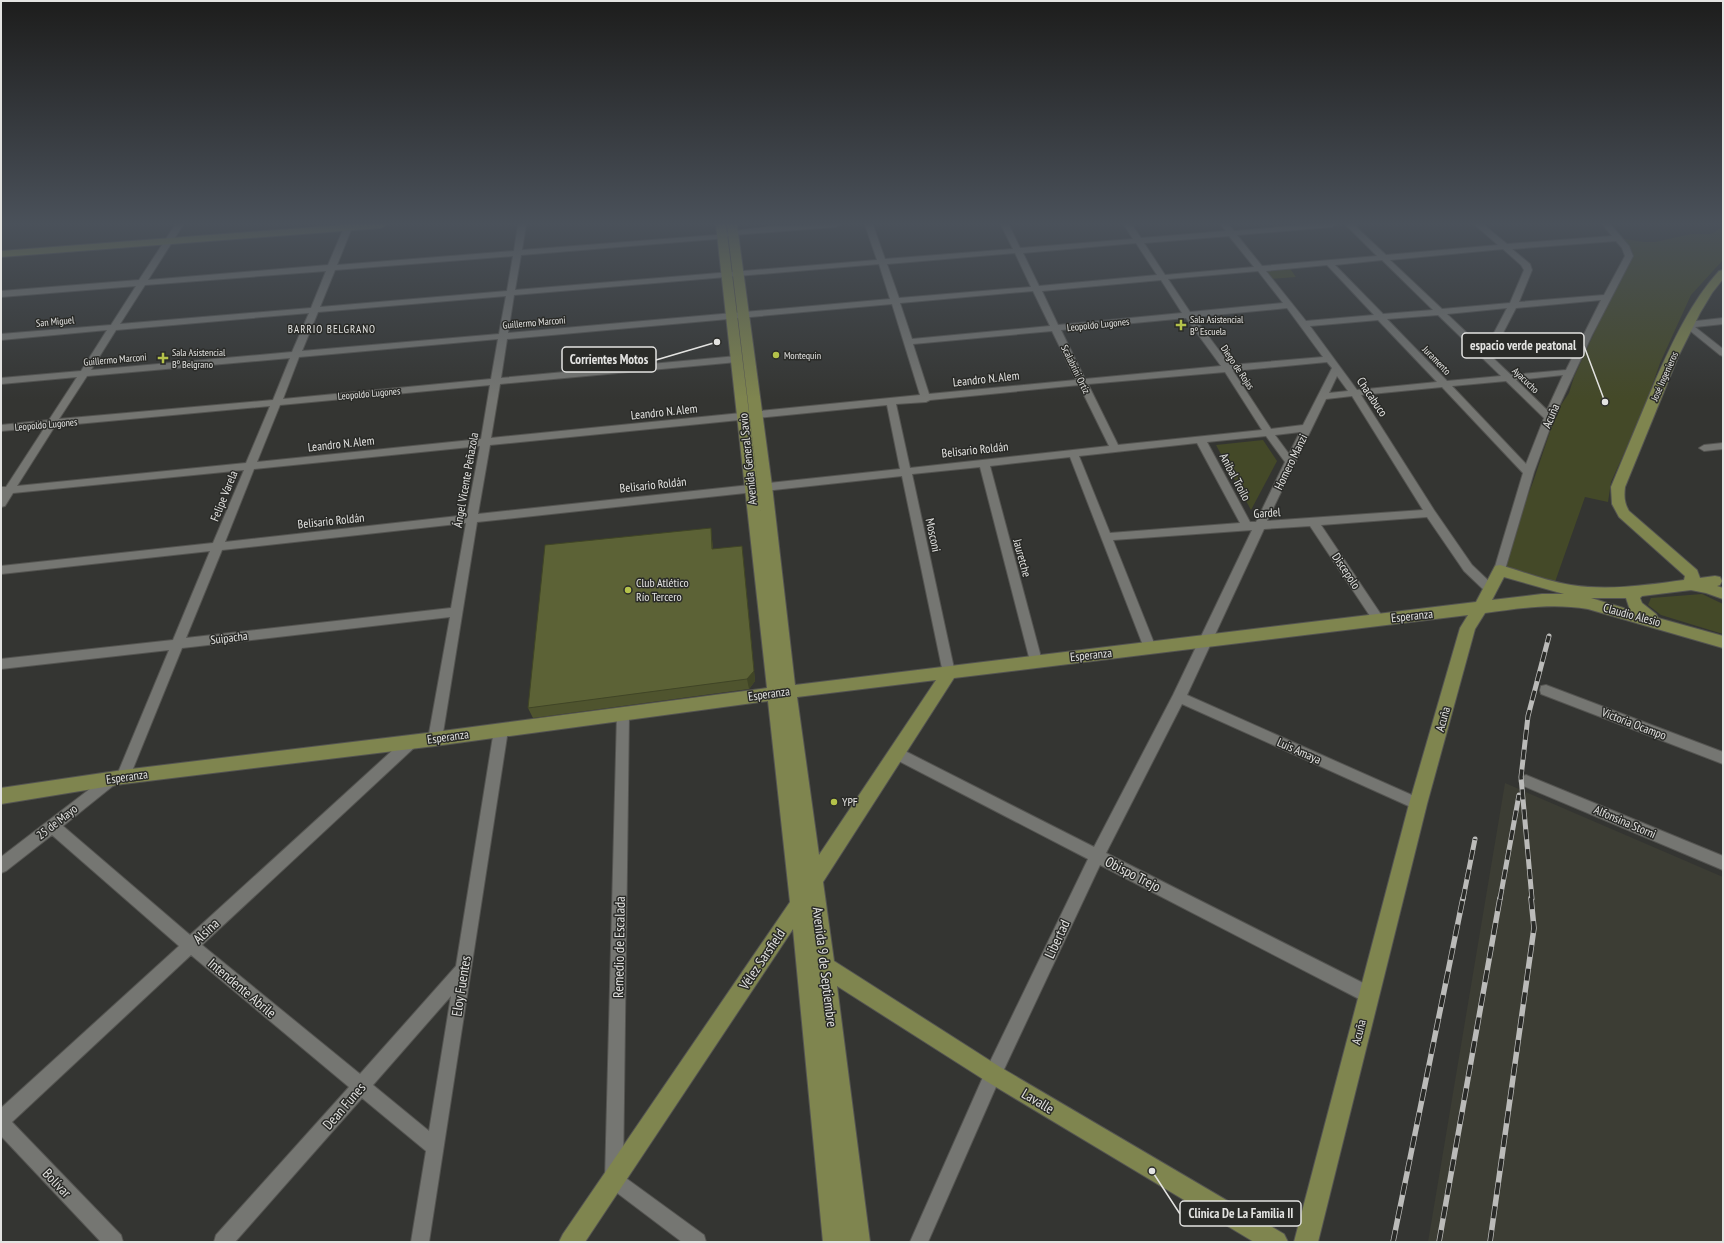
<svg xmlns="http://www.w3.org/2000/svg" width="1724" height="1243" font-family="'PT Sans Narrow',sans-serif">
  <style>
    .built { fill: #3c3d34 }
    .green { fill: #444928 }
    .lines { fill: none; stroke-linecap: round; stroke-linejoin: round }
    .minor-casing { stroke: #545451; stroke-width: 2 }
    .major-casing { stroke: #545451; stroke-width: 2 }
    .minor { fill: #757672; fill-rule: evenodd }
    .major { fill: #7f854f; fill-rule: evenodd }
    .rail-far1-casing { stroke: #bbbbb9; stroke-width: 5 }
    .rail-casing { stroke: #bbbbb9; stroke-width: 5.5 }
    .rail-far1 { stroke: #2a2b28; stroke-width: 3.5; stroke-dasharray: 10; stroke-linecap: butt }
    .rail { stroke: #2a2b28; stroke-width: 4; stroke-dasharray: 12; stroke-linecap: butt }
    .wall { fill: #4f542e }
    .shaded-wall { fill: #404526 }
    .building { fill: #5c6236; stroke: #404526 }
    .poi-dot { fill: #b4c24a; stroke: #2a2b28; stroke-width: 1.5 }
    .labels { text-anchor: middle; stroke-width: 3; stroke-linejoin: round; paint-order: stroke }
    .far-poi-label { font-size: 10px; fill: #e3e3e1; stroke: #2a2b28; text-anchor: start }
    .far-street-label { font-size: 10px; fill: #e3e3e1; stroke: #2a2b28 }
    .far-neighbourhood-label { font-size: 11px; letter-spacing: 1px; fill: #e3e3e1; stroke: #2a2b28 }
    .street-label { font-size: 12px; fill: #e3e3e1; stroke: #2a2b28 }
    .poi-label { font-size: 12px; fill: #e3e3e1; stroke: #2a2b28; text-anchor: start }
    .near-street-label { font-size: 14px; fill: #e3e3e1; stroke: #2a2b28 }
    .leader { fill: none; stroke: #e3e3e1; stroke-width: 1.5 }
    .callout-dot { fill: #e3e3e1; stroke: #2a2b28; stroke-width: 1.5 }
    .callout { fill: #2a2b28; stroke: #e3e3e1; stroke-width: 1.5 }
    .callout-label { font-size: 13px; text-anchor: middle; font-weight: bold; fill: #e3e3e1 }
  </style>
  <rect width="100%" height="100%" fill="#343532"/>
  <path class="built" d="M1505,783L1723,877V1242H1428Z"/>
  <g class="green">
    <path d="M1723,227V260L1691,295L1660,363L1643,412L1611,482L1608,502L1585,497L1555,582L1504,568L1521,513L1533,482L1557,411L1569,393L1574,377L1606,307L1615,291L1624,265L1629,256L1618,238L1644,242H1655L1691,234H1711Z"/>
    <path d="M1288,266L1296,277L1269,279L1260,268Z"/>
    <path d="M1263,440L1277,461L1251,510L1216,445Z"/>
    <path d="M1702,594L1723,604V634L1661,615L1648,605L1651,598Z"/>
  </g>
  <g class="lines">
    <defs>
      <g id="minor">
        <path d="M175,225H183L148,280L328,265L345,225H353L337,265L514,251L518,225H526L522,250L716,235C755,225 798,225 839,225L835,227L733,235L716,239L521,255L515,290L877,260L865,225H873L885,259L1013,249L1001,225H1009L1020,248L1133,239L1124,225H1132L1141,238L1226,231L1221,225H1229L1234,231L1303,225H1335L1331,227L1237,235L1262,266L1377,256L1346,225H1354L1386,255L1498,245L1475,225H1484L1507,244L1612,236L1603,225H1611L1629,246L1633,256L1592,335L1554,417L1534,472L1504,573L1500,574L1496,573L1494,570L1523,473L1442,387L1361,395L1434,510L1472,565L1494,586L1496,589L1494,592L1490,593L1486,592L1464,571L1427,517L1321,525L1382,616L1384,619L1382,622L1378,624L1374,622L1310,526L1264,529L1187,695L1423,800L1425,804L1423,808L1418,810L1413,808L1182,704L1106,853L1375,989L1377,995L1375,1001L1369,1003L1363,1001L1100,865L999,1080L928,1242H910L987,1068L1088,859L891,757L889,753L891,749L896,747L901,749L1094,847L1173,695L1252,530L1113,540L1156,648L1154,651L1150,653L1146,651L1144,648L1070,457L990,466L1042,661L1040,664L1036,666L1032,664L1030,661L980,467L912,474L955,673L953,677L949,678L945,677L943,673L902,476L477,522L442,739L440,743L435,745L430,743L428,739L450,617L182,648L128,781L123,783L119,781L63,826L190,935L406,738L411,736L416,738L418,742L416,746L202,945L360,1074L456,966L494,730L496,726L501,724L506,726L508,730L429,1242H411L426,1151L362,1098L235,1242H214L216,1235L349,1087L191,955L12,1122L121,1235L123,1242H101L1,1136V1108L179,946L52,835L6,871L1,873V857L108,775L113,773L117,775L169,650L1,669V659L173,640L210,551L1,574V566L213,543L244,470L13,493L5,506L1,507V487H6L45,427L1,431V425L49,420L77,377L1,384V378L81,371L107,330L1,340V334L111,325L136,286L1,297V291L139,280ZM1229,236L1254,267L1165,275L1144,243ZM1616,241L1622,248L1625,256L1604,295L1519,302L1532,270L1530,264L1512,249ZM1136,243L1157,275L1039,286L1023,253ZM1503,249L1521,265L1524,270L1510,303L1442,309L1390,260ZM1015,253L1031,287L899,298L887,264ZM513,256L507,291L320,307L335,270ZM1382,260L1433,310L1383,314L1335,265ZM879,264L890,299L508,333L514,295ZM1327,265L1374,315L1306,321L1266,271ZM326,271L311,308L120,324L145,285ZM1258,271L1283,303L1190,312L1168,279ZM1161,280L1182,313L1058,325L1042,291ZM1033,291L1050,326L912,339L900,303ZM506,296L499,334L302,351L318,312ZM1601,300L1566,370L1511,375L1491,356L1516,308ZM892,304L920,395L491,438L500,384L737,362L742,359L737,356L501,378L507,339ZM1287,308L1323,357L1230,365L1194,317ZM1507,308L1485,350L1447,314ZM309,313L292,352L91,370L116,330ZM1438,315L1501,376L1447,381L1387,319ZM1186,318L1221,366L1085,379L1061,330ZM1378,320L1437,382L1357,390L1310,326ZM1052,331L1076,380L929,394L913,344ZM498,339L491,379L283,399L299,357ZM290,358L273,400L59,419L87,376ZM1327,362L1332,368L1303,425L1271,429L1233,371ZM1225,372L1262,430L1118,445L1088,384ZM1563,375L1547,410L1516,380ZM1337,376L1348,391L1329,393ZM1506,381L1544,418L1526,464L1452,386ZM490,385L481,439L257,462L280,405ZM1079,385L1109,446L910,468L896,404L926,402L930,400ZM1352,396L1423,510L1267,521L1326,399ZM887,405L900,469L478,514L490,445ZM270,406L246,463L17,486L55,426ZM1300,432L1289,454L1275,435ZM1266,436L1285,462L1256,522H1250L1207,442ZM1197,443L1240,523L1110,533L1079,456ZM480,446L467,515L225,542L254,469ZM466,523L451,608L186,638L222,550ZM451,996L429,1131L373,1085Z"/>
        <path d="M1723,318V324L1695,327L1723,349V356L1720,355L1683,325L1687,322Z"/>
        <path d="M1723,443V449L1704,451L1699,448L1704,445Z"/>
        <path d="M1546,685L1723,752V764L1541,694L1540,690L1541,686Z"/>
        <path d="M623,709L628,710L629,714L623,1176L704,1235L706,1242H682L608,1186L605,1180L617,714L618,710Z"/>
        <path d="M1526,775L1723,856V870L1521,785L1519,781L1521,777Z"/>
      </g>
      <g id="major">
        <path d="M343,225H386L381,228L1,257V251Z"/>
        <path d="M716,225H726L761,511L727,225H737L772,486L795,685L1476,602L1495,566L1500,565C1524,572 1547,581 1571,585C1609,591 1647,585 1684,580L1685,576L1619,517L1612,504L1611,487C1626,451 1641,415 1656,379C1673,341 1691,302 1719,271L1723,270V279L1712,293L1700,313L1678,357L1625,487C1624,496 1624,503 1629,511L1697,570L1700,578L1715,576L1720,577L1722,581L1720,585L1717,586L1723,588V599L1706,593L1691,590L1642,596L1640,598L1642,603L1656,614L1658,618L1723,636V648L1588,609C1553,603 1520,608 1485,613L1475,629L1427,804L1318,1242H1294L1409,804L1460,628L1468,615L954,678L823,882L834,961L1000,1067L1284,1234L1288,1242H1254L986,1081L837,986L870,1242H823L793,929L585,1242H559L563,1234L790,902L768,701L435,746L123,784L1,804V788L123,770L435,732L767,688ZM1504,577L1564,594H1542L1492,600ZM1591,598H1626L1630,610ZM936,680L819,855L797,697Z"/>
      </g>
    </defs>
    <use href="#minor" class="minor-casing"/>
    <use href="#major" class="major-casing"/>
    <use href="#minor" class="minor"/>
    <use href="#major" class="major"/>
    <defs>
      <g id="rail-far1">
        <path d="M1463,899L1475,839"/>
        <path d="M1500,899L1519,795"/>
        <path d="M1532,899L1521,777L1528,716L1549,636"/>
      </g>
      <g id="rail">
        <path d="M1393,1242L1463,898"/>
        <path d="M1439,1242L1500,898"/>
        <path d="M1490,1242L1534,928L1531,898"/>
      </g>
    </defs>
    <use href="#rail-far1" class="rail-far1-casing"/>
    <use href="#rail" class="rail-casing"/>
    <use href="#rail-far1" class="rail-far1"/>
    <use href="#rail" class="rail"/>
  </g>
  <path class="wall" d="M712,539L713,549L743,556L755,681L749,689L533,718L528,708Z"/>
  <g class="shaded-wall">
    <path d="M711,528L712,539L713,559L712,549Z"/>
    <path d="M742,546L755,681L749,689L747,679Z"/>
  </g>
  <path class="building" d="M711,528L712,549L742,546L754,671L747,679L528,708L545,545Z"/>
  <linearGradient id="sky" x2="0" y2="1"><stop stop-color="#1d1d1c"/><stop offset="0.56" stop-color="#4a515a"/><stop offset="1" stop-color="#4a515a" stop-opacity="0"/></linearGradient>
  <rect width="1724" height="399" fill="url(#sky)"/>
  <g class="poi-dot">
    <path d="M1179 319h4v4h4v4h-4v4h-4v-4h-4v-4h4z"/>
    <circle cx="776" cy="355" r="4"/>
    <path d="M161 352h4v4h4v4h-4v4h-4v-4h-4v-4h4z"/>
    <circle cx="628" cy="590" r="4"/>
    <circle cx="834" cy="802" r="4"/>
  </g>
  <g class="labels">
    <g class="far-poi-label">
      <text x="1190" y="323">Sala Asistencial<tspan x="1190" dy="12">Bº Escuela</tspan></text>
      <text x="172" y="356">Sala Asistencial<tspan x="172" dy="12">Bº Belgrano</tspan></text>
      <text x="784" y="359">Montequin</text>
    </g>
    <g class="far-street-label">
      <text transform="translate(55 321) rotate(-5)" y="4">San Miguel</text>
      <text transform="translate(534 322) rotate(-5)" y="4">Guillermo Marconi</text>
      <text transform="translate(1098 324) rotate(-6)" y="4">Leopoldo Lugones</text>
      <text transform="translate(115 359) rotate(-5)" y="4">Guillermo Marconi</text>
      <text transform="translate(1437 360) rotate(46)" y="4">Juramento</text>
      <text transform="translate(1238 367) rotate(56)" y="4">Diego de Rojas</text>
      <text transform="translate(1076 369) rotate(64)" y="4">Scalabrini Ortiz</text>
      <text transform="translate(1664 376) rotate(-66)" y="4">José Ingenieros</text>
      <text transform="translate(1526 380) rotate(44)" y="4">Ayacucho</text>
      <text transform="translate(369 393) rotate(-5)" y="4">Leopoldo Lugones</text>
      <text transform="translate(46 424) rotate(-5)" y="4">Leopoldo Lugones</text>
    </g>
    <g class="far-neighbourhood-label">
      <text x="332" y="333">BARRIO BELGRANO</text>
    </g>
    <g class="street-label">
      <text transform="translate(986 379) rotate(-6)" y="4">Leandro N. Alem</text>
      <text transform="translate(1372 397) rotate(56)" y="4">Chacabuco</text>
      <text transform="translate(664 412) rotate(-6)" y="4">Leandro N. Alem</text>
      <text transform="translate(1551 416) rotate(-67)" y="4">Acuña</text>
      <text transform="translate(341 444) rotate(-6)" y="4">Leandro N. Alem</text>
      <text transform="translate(975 450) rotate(-6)" y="4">Belisario Roldán</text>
      <text transform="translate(748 459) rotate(-96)" y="4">Avenida General Savio</text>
      <text transform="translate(1291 462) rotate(-64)" y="4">Homero Manzi</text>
      <text transform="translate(1235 477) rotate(62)" y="4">Anibal Troilo</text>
      <text transform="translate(466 480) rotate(-80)" y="4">Ángel Vicente Peñazola</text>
      <text transform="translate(653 485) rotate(-6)" y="4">Belisario Roldán</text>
      <text transform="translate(224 496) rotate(-68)" y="4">Felipe Varela</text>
      <text transform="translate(1267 513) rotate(-4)" y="4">Gardel</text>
      <text transform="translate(331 521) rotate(-6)" y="4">Belisario Roldán</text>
      <text transform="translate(933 535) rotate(78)" y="4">Mosconi</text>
      <text transform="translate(1022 558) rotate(75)" y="4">Jauretche</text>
      <text transform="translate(1346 571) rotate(56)" y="4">Discepolo</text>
      <text transform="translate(1632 615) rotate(15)" y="4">Claudio Alesio</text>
      <text transform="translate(1412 616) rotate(-6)" y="4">Esperanza</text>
      <text transform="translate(229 638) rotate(-7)" y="4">Suipacha</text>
      <text transform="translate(1091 655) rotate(-6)" y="4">Esperanza</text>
      <text transform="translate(769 694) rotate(-8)" y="4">Esperanza</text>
      <text transform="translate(1443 719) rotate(-74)" y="4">Acuña</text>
      <text transform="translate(1634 724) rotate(21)" y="4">Victoria Ocampo</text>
      <text transform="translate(448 737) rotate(-8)" y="4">Esperanza</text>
      <text transform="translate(1299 751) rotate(24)" y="4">Luis Amaya</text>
      <text transform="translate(127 777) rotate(-8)" y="4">Esperanza</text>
      <text transform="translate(57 822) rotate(-38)" y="4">25 de Mayo</text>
      <text transform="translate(1625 822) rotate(23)" y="4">Alfonsina Storni</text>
      <text transform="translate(1359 1032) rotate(-76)" y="4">Acuña</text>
    </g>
    <g class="poi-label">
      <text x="636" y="587">Club Atlético<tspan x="636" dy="14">Río Tercero</tspan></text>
      <text x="842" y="806">YPF</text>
    </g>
    <g class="near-street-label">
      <text transform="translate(1133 874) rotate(27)" y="5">Obispo Trejo</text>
      <text transform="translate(206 931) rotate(-43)" y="5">Alsina</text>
      <text transform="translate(1057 939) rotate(-65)" y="5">Libertad</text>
      <text transform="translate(619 947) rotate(-89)" y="5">Remedio de Escalada</text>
      <text transform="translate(762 959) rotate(-56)" y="5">Vélez Sarsfield</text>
      <text transform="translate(825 967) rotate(83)" y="5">Avenida 9 de Septiembre</text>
      <text transform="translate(461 986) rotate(-81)" y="5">Eloy Fuentes</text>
      <text transform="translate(242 988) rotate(40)" y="5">Intendente Abrile</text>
      <text transform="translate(1038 1101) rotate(31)" y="5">Lavalle</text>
      <text transform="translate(344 1106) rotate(-49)" y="5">Dean Funes</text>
      <text transform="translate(57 1183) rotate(46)" y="5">Bolívar</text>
    </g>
  </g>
  <path class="leader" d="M1605 402L1584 346M717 342L656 360M1152 1171L1180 1214"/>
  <g class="callout-dot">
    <circle cx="1605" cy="402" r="4"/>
    <circle cx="717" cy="342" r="4"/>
    <circle cx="1152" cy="1171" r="4"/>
  </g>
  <g class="callout">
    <rect x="1462" y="333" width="122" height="25" rx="4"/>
    <rect x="562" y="347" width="94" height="25" rx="4"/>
    <rect x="1180" y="1201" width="121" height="25" rx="4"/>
  </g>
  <g class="callout-label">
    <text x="1523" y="350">espacio verde peatonal</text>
    <text x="609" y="364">Corrientes Motos</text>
    <text x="1241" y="1218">Clinica De La Familia II</text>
  </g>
  <rect width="1724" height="1243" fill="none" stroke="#e3e3e1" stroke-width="4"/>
</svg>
